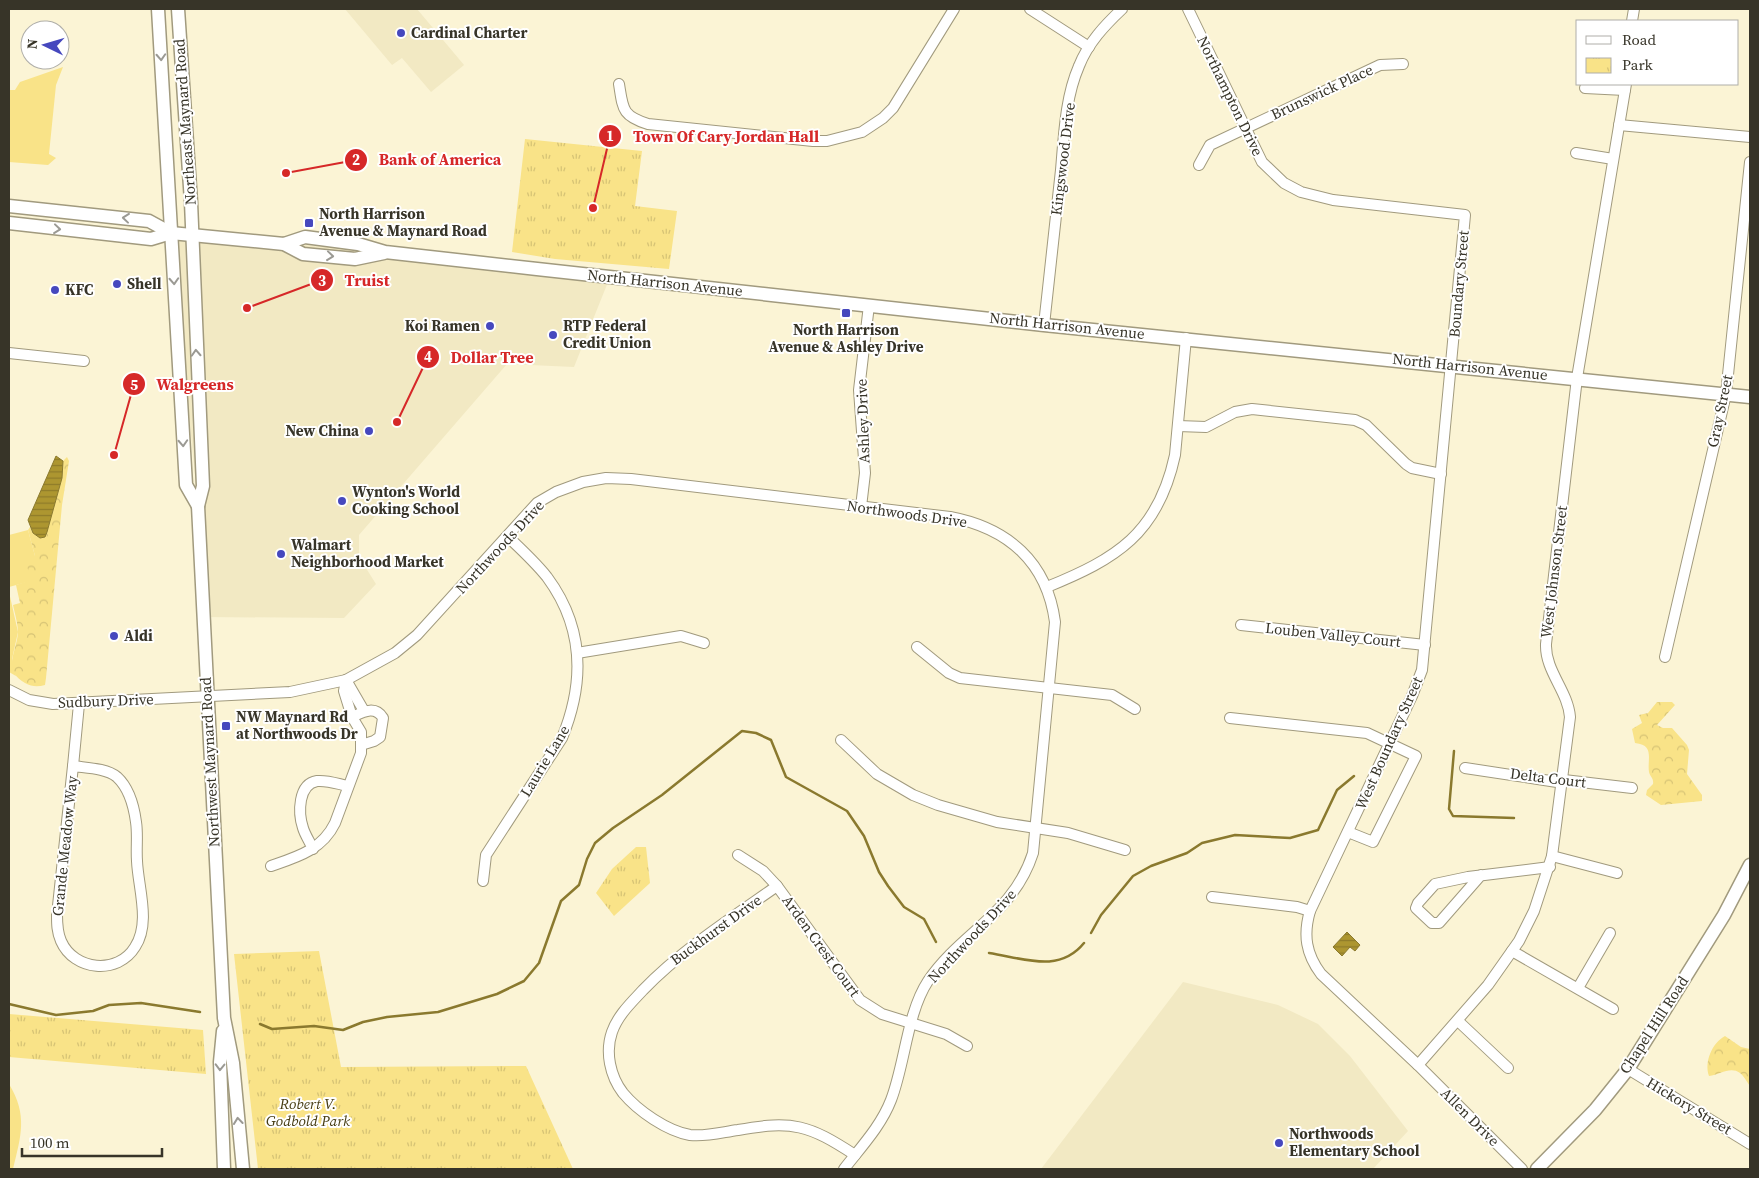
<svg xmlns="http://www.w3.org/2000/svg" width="1759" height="1178" font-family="'Source Serif 4',serif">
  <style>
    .built { fill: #f2e9c3 }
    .grass { fill: #f9e388 }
    .forest { fill: url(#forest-crowns) }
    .park { fill: url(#park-tufts) }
    .water { fill: url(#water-rules); stroke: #8a792e }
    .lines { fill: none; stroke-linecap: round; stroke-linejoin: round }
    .stream { stroke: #8a792e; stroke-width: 2.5 }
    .minor-casing { stroke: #a19a7e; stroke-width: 12 }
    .major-casing { stroke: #a19a7e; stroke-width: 15 }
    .minor { stroke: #fff; stroke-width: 10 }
    .major { stroke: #fff; stroke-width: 12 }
    .oneway { stroke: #9b9a94 }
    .poi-dot { fill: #4648be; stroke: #fff; stroke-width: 2 }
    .labels { text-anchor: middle; stroke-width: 4; stroke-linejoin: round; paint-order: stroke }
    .poi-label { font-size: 15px; font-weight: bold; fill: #373428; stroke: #fff; text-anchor: start }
    .street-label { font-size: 15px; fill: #373428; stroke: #fff }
    .park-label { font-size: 15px; font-style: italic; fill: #473d13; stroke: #fff }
    .leader { fill: none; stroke: #d62828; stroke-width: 2 }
    .callout-dot { fill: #d62828; stroke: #fff; stroke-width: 2 }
    .mark-label { font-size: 15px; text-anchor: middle; font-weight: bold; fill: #fff }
    .callout-label { font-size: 16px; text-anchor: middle; font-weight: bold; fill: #d62828; stroke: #fff; stroke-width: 4; stroke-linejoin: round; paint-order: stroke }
  </style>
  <defs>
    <pattern id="forest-crowns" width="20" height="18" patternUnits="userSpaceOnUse" patternTransform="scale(1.25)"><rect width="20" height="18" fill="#f9e388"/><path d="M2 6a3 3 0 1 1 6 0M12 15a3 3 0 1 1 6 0" fill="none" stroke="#d6c375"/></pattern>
    <pattern id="park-tufts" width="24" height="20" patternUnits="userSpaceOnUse" patternTransform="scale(1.25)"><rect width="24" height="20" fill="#f9e388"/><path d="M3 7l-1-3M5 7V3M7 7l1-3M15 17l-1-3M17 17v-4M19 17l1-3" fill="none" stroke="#d6c375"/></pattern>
    <pattern id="water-rules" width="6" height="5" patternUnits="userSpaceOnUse" patternTransform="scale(1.25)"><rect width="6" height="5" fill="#ad9630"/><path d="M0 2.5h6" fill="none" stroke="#8e7b29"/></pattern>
  </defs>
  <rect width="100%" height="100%" fill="#fbf4d5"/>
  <g class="built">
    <path d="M345,9H417L464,65L431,92L402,58L392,65Z"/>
    <path d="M171,233L413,255L610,277L574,367L507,364L359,535V557L376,584L344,618L203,617L198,506Z"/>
    <path d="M1183,982L1278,1005L1318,1024L1350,1056L1408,1131L1373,1169H1041Z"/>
  </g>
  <g class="grass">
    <path d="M63,67L56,85L49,154L56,158L48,165L9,162V90H15L20,82Z"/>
    <path d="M28,530L35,556L31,581L9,587V535Z"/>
    <path d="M9,592L18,632L12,659L16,676L9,672Z"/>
    <path d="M9,1084C28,1115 21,1136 13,1169H9Z"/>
  </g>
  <g class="forest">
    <path d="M67,457L69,461L62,505L46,678L45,685C38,687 32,687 25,683C2,669 16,654 18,633C18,624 15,614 13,605L20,603L16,585L31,580L25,559L35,556L28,530L30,527L33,533L45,537L62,478L63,461Z"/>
    <path d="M1657,702H1672L1675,705L1657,725L1663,728H1672L1687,745L1689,750L1687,774L1702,795V801L1661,805L1646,795L1647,790L1653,784C1654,778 1650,777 1649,772C1647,759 1655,745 1635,743L1632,729L1642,723L1639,715L1648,713Z"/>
    <path d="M1725,1036L1741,1047L1750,1049V1086C1747,1082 1744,1076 1740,1073C1730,1066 1720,1075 1709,1076C1704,1062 1712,1043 1725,1036Z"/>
  </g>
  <g class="park">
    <path d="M525,139L642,151L635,206L677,211L669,269L555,259L512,252Z"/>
    <path d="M636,847H646L650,883L614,916L596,893L612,869Z"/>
    <path d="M319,951L341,1067L526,1066L573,1169H258L234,954Z"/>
    <path d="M9,1014L203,1030L206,1074L9,1057Z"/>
  </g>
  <g class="water">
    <path d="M56,456L63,461L62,478L47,532L45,537L40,538L33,533L28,520Z"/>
    <path d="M1347,932L1360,945L1355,951L1350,947L1342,956L1333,947Z"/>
  </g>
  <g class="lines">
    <g class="stream">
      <path d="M1454,751L1449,809L1453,816L1514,818"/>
      <path d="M1091,933L1101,915L1133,876L1151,866L1187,853L1202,843L1235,835L1290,838L1318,830L1337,790L1354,776"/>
      <path d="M989,953C1023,958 1059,974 1084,943"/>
      <path d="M9,1004L56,1015L93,1011L109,1005L141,1003L200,1012"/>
      <path d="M260,1024L272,1029L314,1026L343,1030L363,1022L387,1017L438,1012L497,994L524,981L539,963L561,901L579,885L587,859L595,843L613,828L662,795L742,731L756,733L771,740L786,777L847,811L864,836L879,872L888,886L904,907L924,919L936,942"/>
    </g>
    <defs>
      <g id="minor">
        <path d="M1030,9L1089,47"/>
        <path d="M1188,9L1262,162L1284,183L1301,192L1333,200L1465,215L1422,670L1412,696L1310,911C1303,935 1306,954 1321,974L1418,1065L1522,1169"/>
        <path d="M1632,21L1634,9"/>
        <path d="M619,84C623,109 622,116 648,124L813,141H827L862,132L883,118L893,108L954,9"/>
        <path d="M1585,88L1625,90"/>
        <path d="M1619,125L1750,137"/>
        <path d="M1576,153L1613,159"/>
        <path d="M1199,165L1210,145L1380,65L1403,64"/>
        <path d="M1044,325C1050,273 1055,222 1061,170C1064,136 1065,98 1079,66C1088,43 1105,25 1122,9"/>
        <path d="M9,353L84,361"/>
        <path d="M1178,426L1206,427L1235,412L1252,409L1355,420L1366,425L1406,464L1412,468L1441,474"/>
        <path d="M861,507L865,473L859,390L869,305"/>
        <path d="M1047,587C1116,559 1158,534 1175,455L1186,338"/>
        <path d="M1241,625L1425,645"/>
        <path d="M917,647L949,673L960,678L1112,695L1135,709"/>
        <path d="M577,653L681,636L704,643"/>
        <path d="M1665,657L1726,394L1750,162"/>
        <path d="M346,680L364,711"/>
        <path d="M9,690L29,700L53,704L290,692L346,680L395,653L417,635L537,503L556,492L583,482L606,478L631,479L950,517C1008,528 1047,562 1055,622L1033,853C1013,915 962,931 928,981C907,1013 905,1064 891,1100C881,1126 861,1147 844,1169"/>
        <path d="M352,717C363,712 375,705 383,718L380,737L374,741L361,745"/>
        <path d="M1230,718L1367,733L1416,756L1373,842L1348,832"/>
        <path d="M841,740L877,774L913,795L938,805L997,822L1068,833L1125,850"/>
        <path d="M73,766C86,768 106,768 117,777C129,788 134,807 136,822C138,835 136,848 137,861C138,887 151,923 135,947C118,975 74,971 61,941C57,932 57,924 57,915Z"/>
        <path d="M73,766L79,704"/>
        <path d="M1465,768L1557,782L1564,780L1632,788"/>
        <path d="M313,849C310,842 305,835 303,828C298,813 298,784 317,781C328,780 338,784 348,786"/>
        <path d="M738,855L763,871L777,886L860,1000L882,1014L946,1034L967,1046"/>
        <path d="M1552,856L1617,873"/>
        <path d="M271,866C297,857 322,850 335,823L361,753V732L352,717L344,691L346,680"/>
        <path d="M1481,875L1439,923H1432L1416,908L1418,903L1435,884L1468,877L1550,867"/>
        <path d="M483,881L486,855L562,738C585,682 584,627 547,577C535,562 521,549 507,536"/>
        <path d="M777,886C730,919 683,949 643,990C631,1003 618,1015 612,1032C605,1052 610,1076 623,1093C638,1111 667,1131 690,1135C706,1137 723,1132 738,1130C793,1120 809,1125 855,1155"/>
        <path d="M1212,897L1297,907L1310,911"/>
        <path d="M1512,951L1613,1009"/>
        <path d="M1578,988L1610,933"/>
        <path d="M1458,1021L1508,1068"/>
        <path d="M1418,1065L1488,985L1519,941L1534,911L1552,856L1570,717C1568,691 1545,671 1546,644L1577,378L1626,84"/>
        <path d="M1628,1069L1750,1144"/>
      </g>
      <g id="major">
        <path d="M158,9L186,485L198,506"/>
        <path d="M178,9L191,202L203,486L198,506L224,1018L233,1063L243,1169"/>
        <path d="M9,206L149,221L171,233L284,244L303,254L355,259L384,253"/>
        <path d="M9,223L151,239L171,233"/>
        <path d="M284,244L305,237L358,244L385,252L537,269L1044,325L1750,397"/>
        <path d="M223,1031L220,1062L224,1169"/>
        <path d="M1537,1169L1595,1110L1628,1069L1724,915L1750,865"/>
      </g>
    </defs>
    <use href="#minor" class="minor-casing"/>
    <use href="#major" class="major-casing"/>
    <use href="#minor" class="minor"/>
    <use href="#major" class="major"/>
  </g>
  <defs><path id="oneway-chevron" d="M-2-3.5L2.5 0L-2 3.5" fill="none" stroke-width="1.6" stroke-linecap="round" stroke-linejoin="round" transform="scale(1.25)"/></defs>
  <g class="oneway">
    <use href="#oneway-chevron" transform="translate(161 57) rotate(87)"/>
    <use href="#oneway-chevron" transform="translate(126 218) rotate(-174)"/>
    <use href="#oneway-chevron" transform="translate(57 229) rotate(6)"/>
    <use href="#oneway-chevron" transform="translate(330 256) rotate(6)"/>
    <use href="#oneway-chevron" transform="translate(174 281) rotate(87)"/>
    <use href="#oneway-chevron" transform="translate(196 353) rotate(-93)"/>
    <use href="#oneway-chevron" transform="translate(183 443) rotate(87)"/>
    <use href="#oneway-chevron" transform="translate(220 1067) rotate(91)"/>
    <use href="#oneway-chevron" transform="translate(238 1121) rotate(-96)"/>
  </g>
  <g class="poi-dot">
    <circle cx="401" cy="33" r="5"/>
    <rect x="304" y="218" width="10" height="10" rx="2.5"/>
    <circle cx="117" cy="284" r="5"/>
    <circle cx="55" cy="290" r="5"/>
    <rect x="841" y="308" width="10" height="10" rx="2.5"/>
    <circle cx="490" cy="326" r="5"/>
    <circle cx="553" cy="335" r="5"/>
    <circle cx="369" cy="431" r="5"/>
    <circle cx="342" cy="501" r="5"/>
    <circle cx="281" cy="554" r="5"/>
    <circle cx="114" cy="636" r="5"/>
    <rect x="221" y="721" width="10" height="10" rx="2.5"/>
    <circle cx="1279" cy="1143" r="5"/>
  </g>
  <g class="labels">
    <g class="poi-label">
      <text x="411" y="38">Cardinal Charter</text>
      <text x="319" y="219">North Harrison<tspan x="319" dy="17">Avenue &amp; Maynard Road</tspan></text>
      <text x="127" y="289">Shell</text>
      <text x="65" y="295">KFC</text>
      <text x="480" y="331" text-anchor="end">Koi Ramen</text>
      <text x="563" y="331">RTP Federal<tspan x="563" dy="17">Credit Union</tspan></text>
      <text x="846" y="335" text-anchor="middle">North Harrison<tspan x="846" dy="17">Avenue &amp; Ashley Drive</tspan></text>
      <text x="359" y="436" text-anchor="end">New China</text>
      <text x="352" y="497">Wynton's World<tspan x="352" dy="17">Cooking School</tspan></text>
      <text x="291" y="550">Walmart<tspan x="291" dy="17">Neighborhood Market</tspan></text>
      <text x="124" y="641">Aldi</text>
      <text x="236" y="722">NW Maynard Rd<tspan x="236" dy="17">at Northwoods Dr</tspan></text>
      <text x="1289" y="1139">Northwoods<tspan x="1289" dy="17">Elementary School</tspan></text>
    </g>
    <g class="street-label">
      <text transform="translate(1322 92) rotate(-25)" y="5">Brunswick Place</text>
      <text transform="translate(1230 96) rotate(64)" y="5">Northampton Drive</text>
      <text transform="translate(185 122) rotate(-94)" y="5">Northeast Maynard Road</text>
      <text transform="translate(1063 159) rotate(-83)" y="5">Kingswood Drive</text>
      <text transform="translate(665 283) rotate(6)" y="5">North Harrison Avenue</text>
      <text transform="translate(1459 284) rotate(-85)" y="5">Boundary Street</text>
      <text transform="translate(1067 326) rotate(6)" y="5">North Harrison Avenue</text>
      <text transform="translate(1470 367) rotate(6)" y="5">North Harrison Avenue</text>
      <text transform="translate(1720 411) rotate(-78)" y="5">Gray Street</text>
      <text transform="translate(863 421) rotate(-92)" y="5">Ashley Drive</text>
      <text transform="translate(907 514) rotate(8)" y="5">Northwoods Drive</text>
      <text transform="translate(500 547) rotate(-47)" y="5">Northwoods Drive</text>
      <text transform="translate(1554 572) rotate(-83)" y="5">West Johnson Street</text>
      <text transform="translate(1333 635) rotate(6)" y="5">Louben Valley Court</text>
      <text transform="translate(106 701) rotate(-2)" y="5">Sudbury Drive</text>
      <text transform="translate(1389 743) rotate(-66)" y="5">West Boundary Street</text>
      <text transform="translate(545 761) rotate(-59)" y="5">Laurie Lane</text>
      <text transform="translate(210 762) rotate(-93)" y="5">Northwest Maynard Road</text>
      <text transform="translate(1548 778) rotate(7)" y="5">Delta Court</text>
      <text transform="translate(65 846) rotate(-84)" y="5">Grande Meadow Way</text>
      <text transform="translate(716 930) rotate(-36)" y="5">Buckhurst Drive</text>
      <text transform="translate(972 936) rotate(-47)" y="5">Northwoods Drive</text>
      <text transform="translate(821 946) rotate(54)" y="5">Arden Crest Court</text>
      <text transform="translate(1654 1025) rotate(-57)" y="5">Chapel Hill Road</text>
      <text transform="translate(1689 1106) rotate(31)" y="5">Hickory Street</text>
      <text transform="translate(1470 1117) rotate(45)" y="5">Allen Drive</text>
    </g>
    <g class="park-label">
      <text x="308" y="1109">Robert V.<tspan x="308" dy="17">Godbold Park</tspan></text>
    </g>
  </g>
  <path class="leader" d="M593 208L610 136M286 173L356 160M247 308L322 280M397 422L428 357M114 455L134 384"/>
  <g class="callout-dot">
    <circle cx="593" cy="208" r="5"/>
    <circle cx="286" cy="173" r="5"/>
    <circle cx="247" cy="308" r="5"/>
    <circle cx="397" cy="422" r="5"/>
    <circle cx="114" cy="455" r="5"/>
    <circle cx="610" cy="136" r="12"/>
    <circle cx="356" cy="160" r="12"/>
    <circle cx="322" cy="280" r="12"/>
    <circle cx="428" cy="357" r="12"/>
    <circle cx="134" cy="384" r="12"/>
  </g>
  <g class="mark-label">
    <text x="610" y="141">1</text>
    <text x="356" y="165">2</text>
    <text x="322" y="286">3</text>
    <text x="428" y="362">4</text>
    <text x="134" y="390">5</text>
  </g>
  <g class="callout-label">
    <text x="726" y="142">Town Of Cary Jordan Hall</text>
    <text x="440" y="165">Bank of America</text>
    <text x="367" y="286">Truist</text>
    <text x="492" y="363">Dollar Tree</text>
    <text x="195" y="390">Walgreens</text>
  </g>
  <rect width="1759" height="1178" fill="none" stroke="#373428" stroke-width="20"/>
  <rect x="1576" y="20" width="162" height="65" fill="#ffffff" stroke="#afaea9"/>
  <rect x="1586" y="36" width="25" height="8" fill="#ffffff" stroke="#afaea9"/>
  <text x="1622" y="45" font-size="15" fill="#373428">Road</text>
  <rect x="1586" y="58" width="25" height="15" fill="url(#park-tufts)" stroke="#afaea9"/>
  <text x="1622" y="70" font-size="15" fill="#373428">Park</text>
  <g transform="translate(45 45) rotate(275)"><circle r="24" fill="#ffffff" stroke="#afaea9"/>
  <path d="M0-4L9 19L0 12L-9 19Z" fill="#4648be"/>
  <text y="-8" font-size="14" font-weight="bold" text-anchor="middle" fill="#373428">N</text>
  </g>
  <path d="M22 1148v8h140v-8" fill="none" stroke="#373428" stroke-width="2.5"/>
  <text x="30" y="1148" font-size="15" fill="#373428" stroke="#ffffff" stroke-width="4" paint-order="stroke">100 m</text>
</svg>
